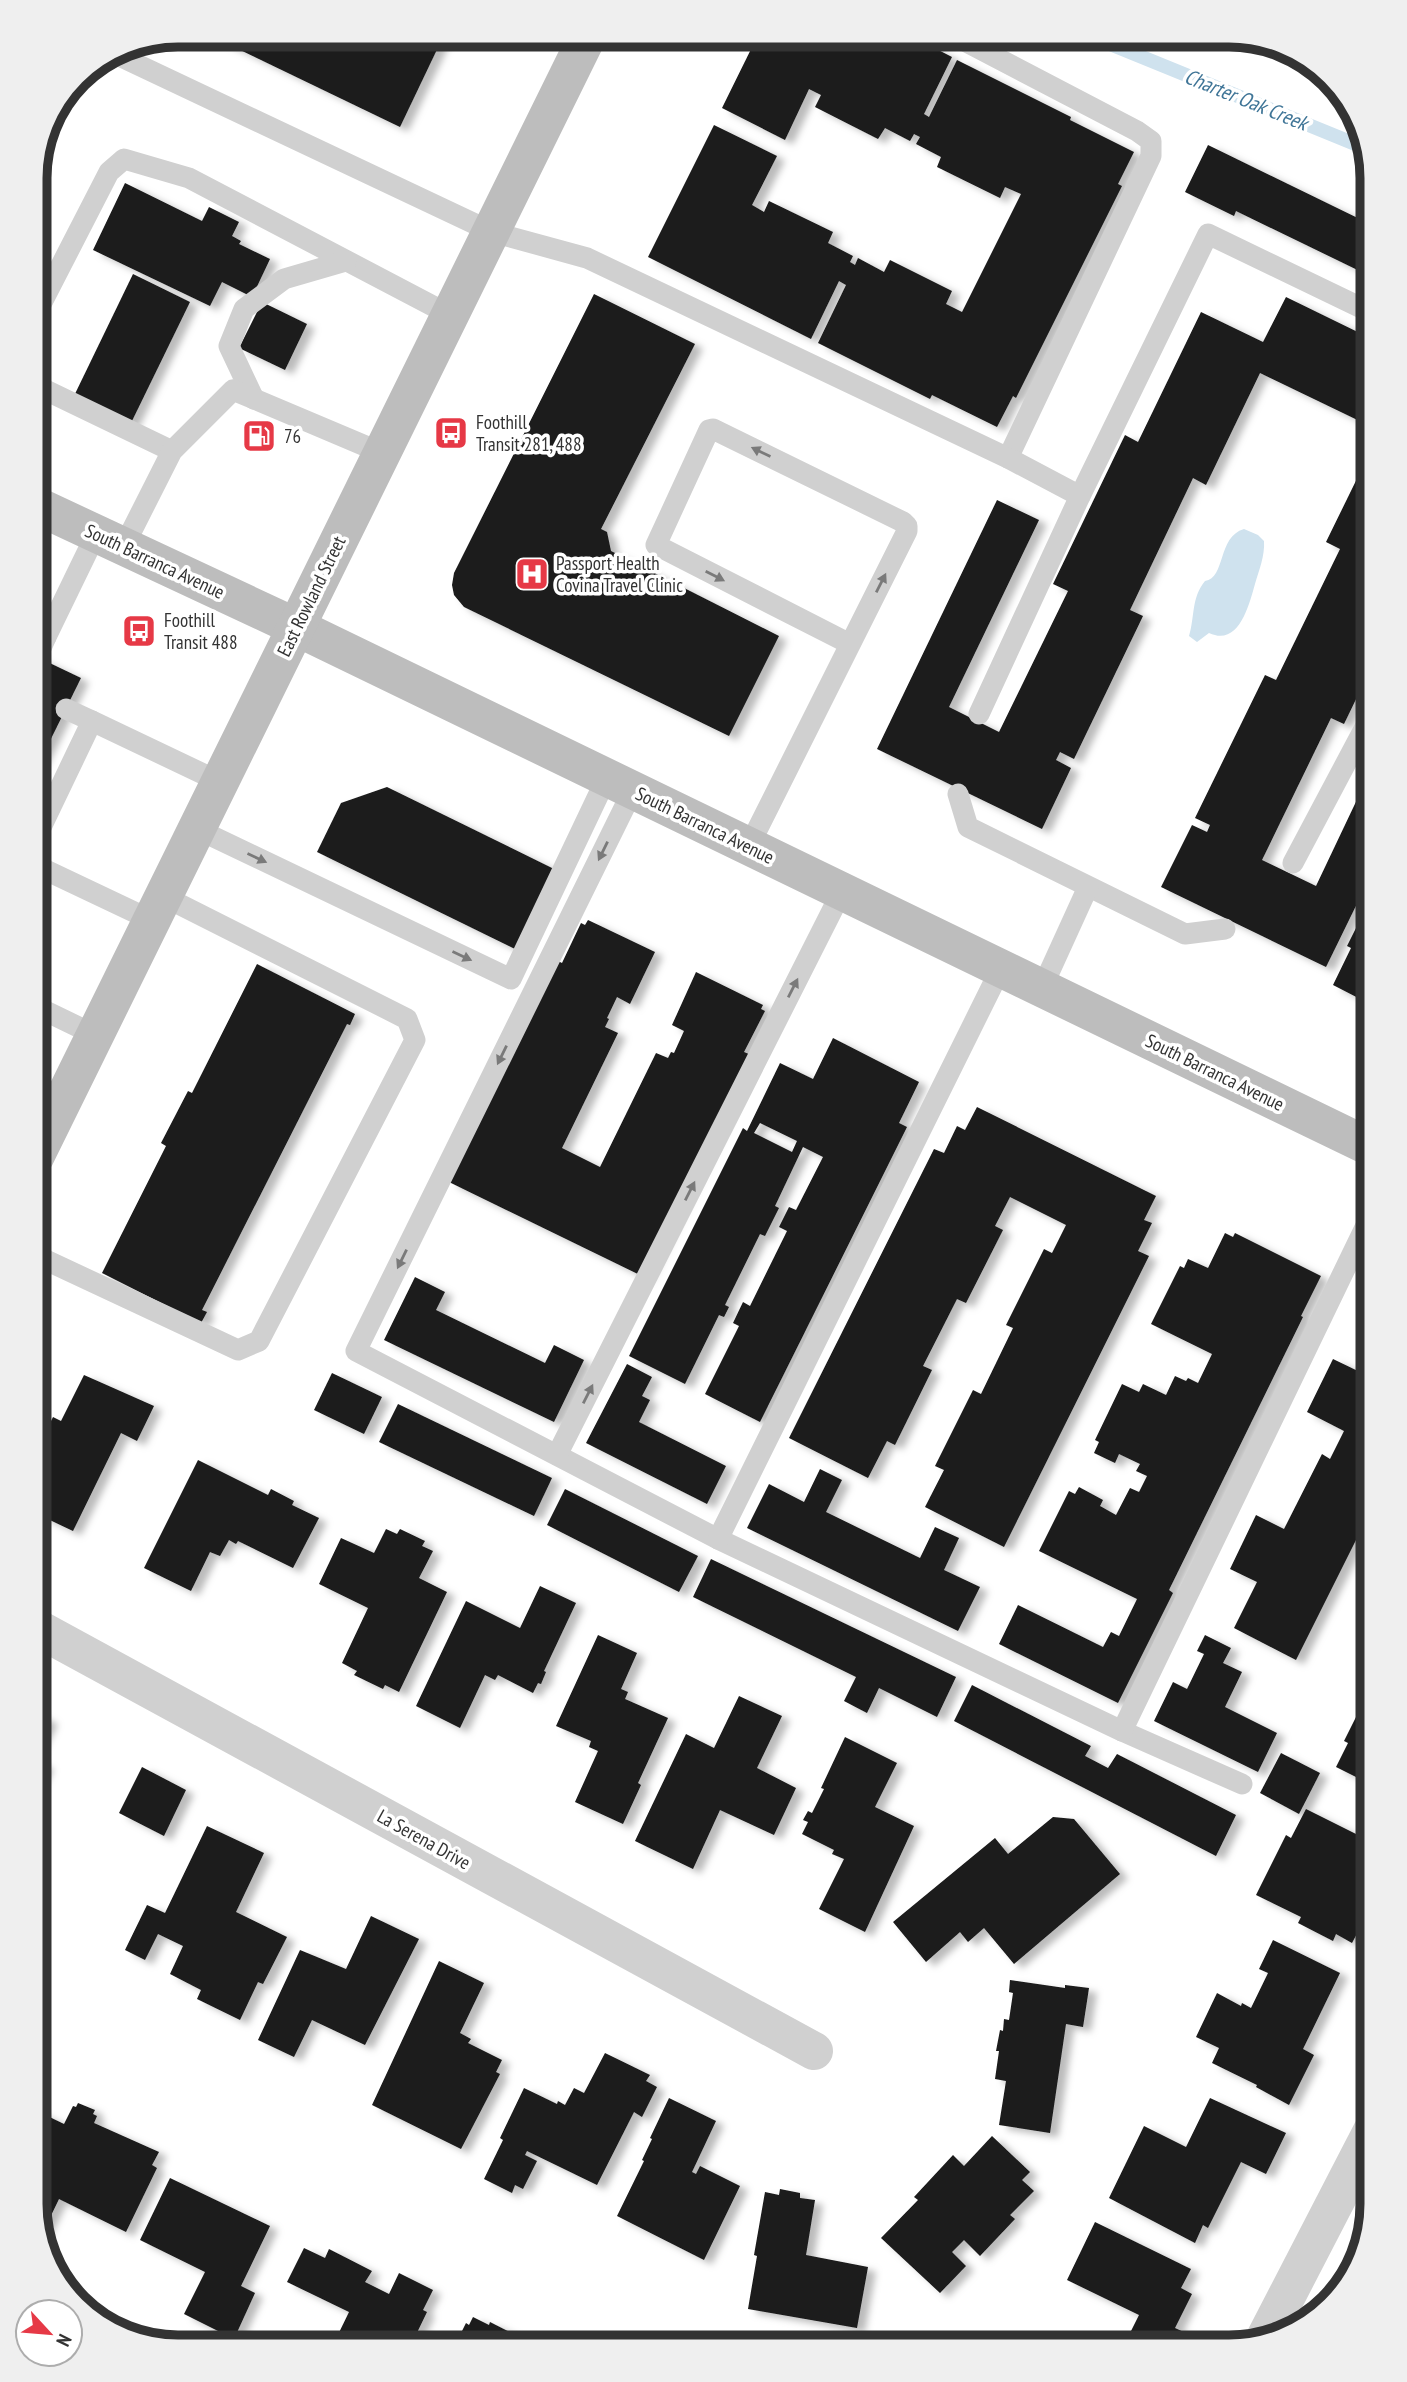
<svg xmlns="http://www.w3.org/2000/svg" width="1407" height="2382" font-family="'PT Sans Narrow',sans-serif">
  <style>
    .water { fill: #cfe2ee }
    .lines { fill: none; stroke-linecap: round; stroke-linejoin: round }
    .stream { stroke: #cfe2ee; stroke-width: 14 }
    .building { fill: #1a1a1a; fill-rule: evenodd; filter: url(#shadow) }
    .lane { stroke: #d0d0d0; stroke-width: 21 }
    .street { stroke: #d0d0d0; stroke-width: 38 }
    .secondary { stroke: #bdbdbd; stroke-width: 38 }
    .oneway { fill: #7a7a7a }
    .labels { text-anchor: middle; stroke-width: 7; stroke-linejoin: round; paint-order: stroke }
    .poi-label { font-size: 19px; fill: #333; stroke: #fff; text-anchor: start }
    .street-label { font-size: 19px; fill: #333; stroke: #fff }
    .water-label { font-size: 21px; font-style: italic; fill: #3f7597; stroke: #fff }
    .rim { fill: none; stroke: #333; stroke-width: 9 }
  </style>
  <defs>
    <filter id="shadow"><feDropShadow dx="8" dy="4.5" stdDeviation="3.5" flood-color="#0004"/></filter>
  </defs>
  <rect width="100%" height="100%" fill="#fff"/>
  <path class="water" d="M1244,529L1258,535L1264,541C1265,556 1259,570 1255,584C1249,605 1239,647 1209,633L1197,642L1189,636C1195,617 1191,598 1205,581C1226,578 1217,537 1244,529Z"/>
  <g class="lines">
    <path class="stream" d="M1088,35L1365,148"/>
  </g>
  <g class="building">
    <path d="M209,35H435L442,39L400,127Z"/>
    <path d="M758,35H909L952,57L924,114L929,117L957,60L1071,117L1070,120L1134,152L1118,184L1122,186L1016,398L1013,396L997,427L932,395L930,399L818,343L846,285L839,281L811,339L648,257L714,125L777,156L752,205L764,212L769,201L833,232L828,243L853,256L850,262L855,265L858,258L884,272L890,260L952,291L946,304L962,312L1021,194L1005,187L1000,198L937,167L941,157L916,144L920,137L914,134L910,141L885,128L878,139L815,107L821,95L809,89L785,140L722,108Z"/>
    <path d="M1208,145L1372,225V277L1236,211L1234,216L1185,192Z"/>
    <path d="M125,183L202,221L209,207L239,222L232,236L241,241L239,244L270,259L252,297L222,282L210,306L93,250Z"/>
    <path d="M133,274L190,302L130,425L73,398Z"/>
    <path d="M594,294L695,344L601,529L607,532L611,551L779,636L729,736L464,607L454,595L452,585L454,573Z"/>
    <path d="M1286,297L1372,339V427L1260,373L1206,485L1193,478L1130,610L1143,616L1074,759L1060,752L1056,760L1071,768L1042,829L877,749L997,500L1039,520L949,707L999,732L1068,591L1053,584L1125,435L1138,442L1201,312L1263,342Z"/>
    <path d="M262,302L307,324L285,370L239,348Z"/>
    <path d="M1372,448V666L1344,724L1331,718L1262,860L1316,886L1372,768V873L1326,967L1161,887L1192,825L1207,832L1210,825L1195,818L1265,675L1276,680L1340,549L1326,542Z"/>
    <path d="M35,656L81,678L38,765L35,764Z"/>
    <path d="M387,787L554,869L515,949L317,852L341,803Z"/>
    <path d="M1366,908L1372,910V1005L1333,985L1351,948L1347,946Z"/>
    <path d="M588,920L655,952L630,1004L617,997L607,1018L609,1019L605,1027L618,1033L562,1148L600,1167L656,1053L668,1058L671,1052L674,1053L684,1031L672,1025L696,972L763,1005L761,1009L765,1011L744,1052L751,1055L644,1277L449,1182L556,960L562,963L581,923L585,925Z"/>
    <path d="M257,964L355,1014L350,1025L347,1024L202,1310L207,1312L201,1323L102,1273L166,1146L161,1143L188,1091L192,1093Z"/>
    <path d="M833,1038L919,1082L899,1123L907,1127L760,1422L705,1394L739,1326L733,1323L743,1302L750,1306L787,1231L779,1227L789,1207L796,1210L823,1157L803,1147L775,1206L779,1208L765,1236L760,1234L725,1305L729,1307L724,1317L719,1315L685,1384L629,1356L743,1128L747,1131L780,1063L813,1079ZM760,1123L797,1141L792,1152L754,1133Z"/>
    <path d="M977,1107L1156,1196L1144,1220L1152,1223L1138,1251L1149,1256L1004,1547L925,1507L944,1470L935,1466L973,1390L981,1394L1013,1328L1006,1325L1044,1249L1052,1253L1066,1225L1010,1197L995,1226L1003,1230L966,1303L957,1299L923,1366L932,1370L895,1445L887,1441L868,1478L789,1438L934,1149L944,1153L957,1126L965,1130Z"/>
    <path d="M1225,1233L1233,1237L1235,1233L1321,1276L1301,1316L1303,1317L1169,1590L1173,1593L1118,1703L999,1644L1018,1605L1103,1647L1111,1632L1119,1636L1137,1599L1039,1551L1069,1491L1075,1494L1079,1487L1103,1500L1100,1506L1116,1515L1130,1488L1139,1492L1147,1476L1136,1471L1140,1464L1119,1454L1115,1463L1094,1453L1099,1442L1095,1440L1122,1384L1139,1392L1143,1384L1166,1395L1175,1376L1186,1381L1188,1378L1198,1383L1212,1354L1151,1324L1180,1266L1184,1268L1188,1259L1208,1268Z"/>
    <path d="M415,1277L445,1292L436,1310L545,1363L554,1345L584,1360L554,1422L384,1340Z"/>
    <path d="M1372,1353V1508L1296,1660L1234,1628L1257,1582L1230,1569L1256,1515L1284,1529L1322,1454L1330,1459L1344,1431L1307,1412L1333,1359L1362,1373Z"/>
    <path d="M627,1364L652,1377L642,1396L650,1400L639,1422L726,1466L707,1504L586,1443Z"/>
    <path d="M332,1373L382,1397L364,1434L314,1410Z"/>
    <path d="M84,1375L154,1406L137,1441L121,1433L73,1531L35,1513V1494L47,1469L39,1465L50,1441L43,1437L53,1417L61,1421Z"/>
    <path d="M398,1404L552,1478L534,1516L379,1442Z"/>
    <path d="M198,1460L268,1495L271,1489L294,1501L292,1505L319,1518L293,1568L238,1541L236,1544L229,1540L220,1556L210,1552L191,1591L144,1568Z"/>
    <path d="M820,1469L842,1480L826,1512L920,1558L935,1527L959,1538L944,1570L980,1587L958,1631L747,1528L769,1484L804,1502Z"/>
    <path d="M565,1489L698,1556L679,1592L547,1525Z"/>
    <path d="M386,1529L397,1534L400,1529L425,1541L422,1546L433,1551L419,1578L447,1592L399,1692L385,1685L383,1689L354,1675L357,1671L342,1663L368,1608L319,1584L341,1538L374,1553Z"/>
    <path d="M711,1559L956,1677L937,1717L879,1688L867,1713L844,1701L856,1677L693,1597Z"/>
    <path d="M540,1586L576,1603L544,1671L546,1672L541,1684L538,1683L533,1693L498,1675L495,1680L485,1675L460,1728L416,1706L466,1601L520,1628Z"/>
    <path d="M598,1635L637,1653L621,1689L628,1692L625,1699L668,1718L638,1783L641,1785L623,1824L575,1802L598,1751L589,1747L591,1741L556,1726Z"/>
    <path d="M1205,1635L1231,1648L1223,1663L1242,1672L1225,1707L1277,1733L1258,1772L1154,1721L1173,1682L1187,1689L1204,1654L1197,1651Z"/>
    <path d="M972,1685L1091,1746L1085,1756L1108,1768L1117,1754L1236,1815L1216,1856L954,1721Z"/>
    <path d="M1372,1685V1785L1336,1767L1348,1743L1344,1741Z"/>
    <path d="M739,1696L782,1716L757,1768L796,1788L774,1835L720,1810L693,1869L635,1841L686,1734L714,1748Z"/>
    <path d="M35,1712L50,1720L35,1750Z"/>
    <path d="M845,1737L897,1763L875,1807L914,1826L865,1932L819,1909L844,1859L832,1854L834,1850L802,1834L808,1822L803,1820L808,1811L812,1813L824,1789L821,1788Z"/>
    <path d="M1281,1753L1320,1773L1299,1814L1260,1793Z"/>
    <path d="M35,1760L46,1765L35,1787Z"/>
    <path d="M142,1767L186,1790L164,1836L119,1813Z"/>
    <path d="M1306,1809L1372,1842V1905L1352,1943L1336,1934L1333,1941L1298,1923L1301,1917L1256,1895L1286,1835L1291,1838Z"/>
    <path d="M1053,1817L1074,1819L1120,1874L1014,1964L984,1928L968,1942L960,1932L926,1962L893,1922L995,1838L1008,1854Z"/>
    <path d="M207,1826L264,1853L236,1912L287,1937L263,1984L258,1982L240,2020L197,1999L201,1990L170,1974L183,1946L158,1934L145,1960L125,1950L147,1905L165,1913Z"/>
    <path d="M371,1916L419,1939L365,2045L312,2020L294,2057L258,2040L300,1950L346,1969Z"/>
    <path d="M1273,1940L1340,1973L1303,2049L1314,2055L1289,2105L1256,2087L1257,2085L1212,2063L1219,2048L1196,2037L1217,1993L1241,2006L1242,2003L1251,2008L1268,1973L1259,1969Z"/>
    <path d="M439,1961L484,1983L460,2033L471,2039L468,2043L502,2060L496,2072L500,2074L461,2149L372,2105Z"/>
    <path d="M1010,1980L1065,1988V1985L1089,1988L1083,2027L1066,2024L1050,2133L999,2125L1006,2081L995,2079L999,2051H996L1000,2030L1003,2031L1004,2019L1009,2020L1013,1993L1009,1992Z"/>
    <path d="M605,2053L650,2075L646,2081L657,2087L642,2117L634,2112L597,2185L527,2151L525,2155L537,2161L523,2189L515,2185L512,2193L484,2179L503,2140L500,2138L524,2088L557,2104L558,2101L565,2105L574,2088L584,2093Z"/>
    <path d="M669,2098L716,2121L692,2172L696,2174L700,2166L740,2186L704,2260L617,2216L644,2161L642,2160L652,2139L650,2138Z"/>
    <path d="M1210,2098L1286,2133L1266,2174L1241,2162L1208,2228L1203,2225L1195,2243L1109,2198L1144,2126L1186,2147Z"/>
    <path d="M78,2103L95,2110L93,2114L97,2116L94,2123L159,2152L152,2165L157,2168L126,2232L59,2199L42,2234L35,2204V2110L64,2124L73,2106L76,2107Z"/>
    <path d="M992,2136L1030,2172L1022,2180L1034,2191L1010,2215L1015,2219L980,2256L964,2240L952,2252L966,2266L940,2293L881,2238L918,2200L914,2197L953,2155L964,2166Z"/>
    <path d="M170,2178L270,2226L241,2286L255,2293L234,2339L184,2314L205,2272L140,2240Z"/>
    <path d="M780,2189L800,2193V2198L815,2200L806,2255L868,2267L857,2328L748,2309L757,2256L754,2255L765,2192L779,2195Z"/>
    <path d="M1095,2222L1191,2269L1181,2288L1192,2294L1175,2328L1188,2334L1182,2347H1123L1139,2315L1067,2280Z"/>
    <path d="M304,2248L325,2258L329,2249L372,2271L365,2282L389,2294L399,2273L433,2290L423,2310L427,2312L410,2347H332L349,2312L287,2282Z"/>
    <path d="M473,2317L489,2325L490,2322L539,2347H454L466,2323L469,2325Z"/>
  </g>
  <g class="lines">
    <g class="lane">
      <path d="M113,53L492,232L587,258L1008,458L1151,156V141L1137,131L953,35"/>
      <path d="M35,316L109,172L124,159L189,178L450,315"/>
      <path d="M35,385L172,451"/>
      <path d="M254,399L229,346L244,309L284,279L346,261"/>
      <path d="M1008,458L1080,496"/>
      <path d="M124,546L172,451L233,390L382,453"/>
      <path d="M35,633L46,637L96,534"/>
      <path d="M37,657L46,637"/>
      <path d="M66,709L92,721"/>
      <path d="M979,714L1080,496L1208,234L1372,313"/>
      <path d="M633,790L356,1351L718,1539L1122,1731L1242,1784"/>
      <path d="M958,794L968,827L1185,934L1225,929"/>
      <path d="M195,828L511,979L607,777"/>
      <path d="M35,840L92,721L218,781"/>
      <path d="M749,846L907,531V526L903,522L713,429L709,430L656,545L850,644"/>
      <path d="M1293,863L1372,714"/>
      <path d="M35,865L151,920"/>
      <path d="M1042,988L1088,887"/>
      <path d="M35,1006L95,1035"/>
      <path d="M35,1255L238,1350L259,1341L415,1040L407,1019L163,896"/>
      <path d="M557,1455L842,891"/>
      <path d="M718,1539L1001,968"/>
      <path d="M1122,1731L1372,1213"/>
    </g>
    <g class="street">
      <path d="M35,1627L814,2051"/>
      <path d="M1265,2338L1372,2131"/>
    </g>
    <g class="secondary">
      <path d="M35,505L296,627L1372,1148"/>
      <path d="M35,1157L588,35"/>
    </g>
  </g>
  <defs><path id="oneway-solid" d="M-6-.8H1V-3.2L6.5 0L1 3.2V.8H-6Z" transform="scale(1.75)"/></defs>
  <g class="oneway">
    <use href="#oneway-solid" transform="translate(761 452) rotate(-154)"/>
    <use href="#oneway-solid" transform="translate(715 576) rotate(27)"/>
    <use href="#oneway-solid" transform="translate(881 583) rotate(-63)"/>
    <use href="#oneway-solid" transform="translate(603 851) rotate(116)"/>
    <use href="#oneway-solid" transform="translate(257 858) rotate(25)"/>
    <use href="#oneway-solid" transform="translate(462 956) rotate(25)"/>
    <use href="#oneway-solid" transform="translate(793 988) rotate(-63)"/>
    <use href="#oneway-solid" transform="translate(502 1055) rotate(116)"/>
    <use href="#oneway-solid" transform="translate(690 1191) rotate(-63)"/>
    <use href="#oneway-solid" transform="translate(402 1259) rotate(116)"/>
    <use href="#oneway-solid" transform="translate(588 1394) rotate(-63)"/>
  </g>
  <defs>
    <symbol id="bus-square" viewBox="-11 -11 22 22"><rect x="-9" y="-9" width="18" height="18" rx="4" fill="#e63946" stroke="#fff"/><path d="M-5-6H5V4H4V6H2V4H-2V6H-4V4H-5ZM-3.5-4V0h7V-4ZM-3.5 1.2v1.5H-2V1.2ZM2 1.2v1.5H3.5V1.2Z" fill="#fff"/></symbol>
    <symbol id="fuel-square" viewBox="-11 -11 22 22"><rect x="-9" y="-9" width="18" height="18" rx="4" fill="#e63946" stroke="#fff"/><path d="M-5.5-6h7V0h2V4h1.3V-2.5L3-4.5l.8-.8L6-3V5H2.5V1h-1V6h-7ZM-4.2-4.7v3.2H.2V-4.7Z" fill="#fff"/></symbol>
    <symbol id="hospital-square" viewBox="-11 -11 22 22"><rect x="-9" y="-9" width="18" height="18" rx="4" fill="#e63946" stroke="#fff"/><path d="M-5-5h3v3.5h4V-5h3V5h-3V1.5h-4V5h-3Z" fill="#fff"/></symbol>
  </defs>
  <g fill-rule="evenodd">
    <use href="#bus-square" x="432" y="414" width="38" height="38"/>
    <use href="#fuel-square" x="240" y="417" width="38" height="38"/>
    <use href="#hospital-square" x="513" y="555" width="38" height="38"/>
    <use href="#bus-square" x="120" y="612" width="38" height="38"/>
  </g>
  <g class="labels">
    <g class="poi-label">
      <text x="476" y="429">Foothill<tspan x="476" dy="22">Transit 281, 488</tspan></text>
      <text x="284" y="443">76</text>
      <text x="556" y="570">Passport Health<tspan x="556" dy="22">Covina Travel Clinic</tspan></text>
      <text x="164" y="627">Foothill<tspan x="164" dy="22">Transit 488</tspan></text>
    </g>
    <g class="street-label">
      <text transform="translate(155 561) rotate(25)" y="7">South Barranca Avenue</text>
      <text transform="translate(311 596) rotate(-64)" y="7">East Rowland Street</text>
      <text transform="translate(705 825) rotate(26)" y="7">South Barranca Avenue</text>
      <text transform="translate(1215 1072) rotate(26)" y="7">South Barranca Avenue</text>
      <text transform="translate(424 1839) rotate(29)" y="7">La Serena Drive</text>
    </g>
    <g class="water-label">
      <text transform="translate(1246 100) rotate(22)" y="7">Charter Oak Creek</text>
    </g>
  </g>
  <path d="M0 0H1407V2382H0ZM178 47H1229A131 131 0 0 1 1360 178V2204A131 131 0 0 1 1229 2335H178A131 131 0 0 1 47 2204V178A131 131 0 0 1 178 47Z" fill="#efefef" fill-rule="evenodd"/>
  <path class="rim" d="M178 47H1229A131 131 0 0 1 1360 178V2204A131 131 0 0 1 1229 2335H178A131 131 0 0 1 47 2204V178A131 131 0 0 1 178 47Z"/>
  <g transform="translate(49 2333) rotate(116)"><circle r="33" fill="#ffffff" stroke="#adadad" stroke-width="2"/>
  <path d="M0-5L12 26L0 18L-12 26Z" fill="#e63946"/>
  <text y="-10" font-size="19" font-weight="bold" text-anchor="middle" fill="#333333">N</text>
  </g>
</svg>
